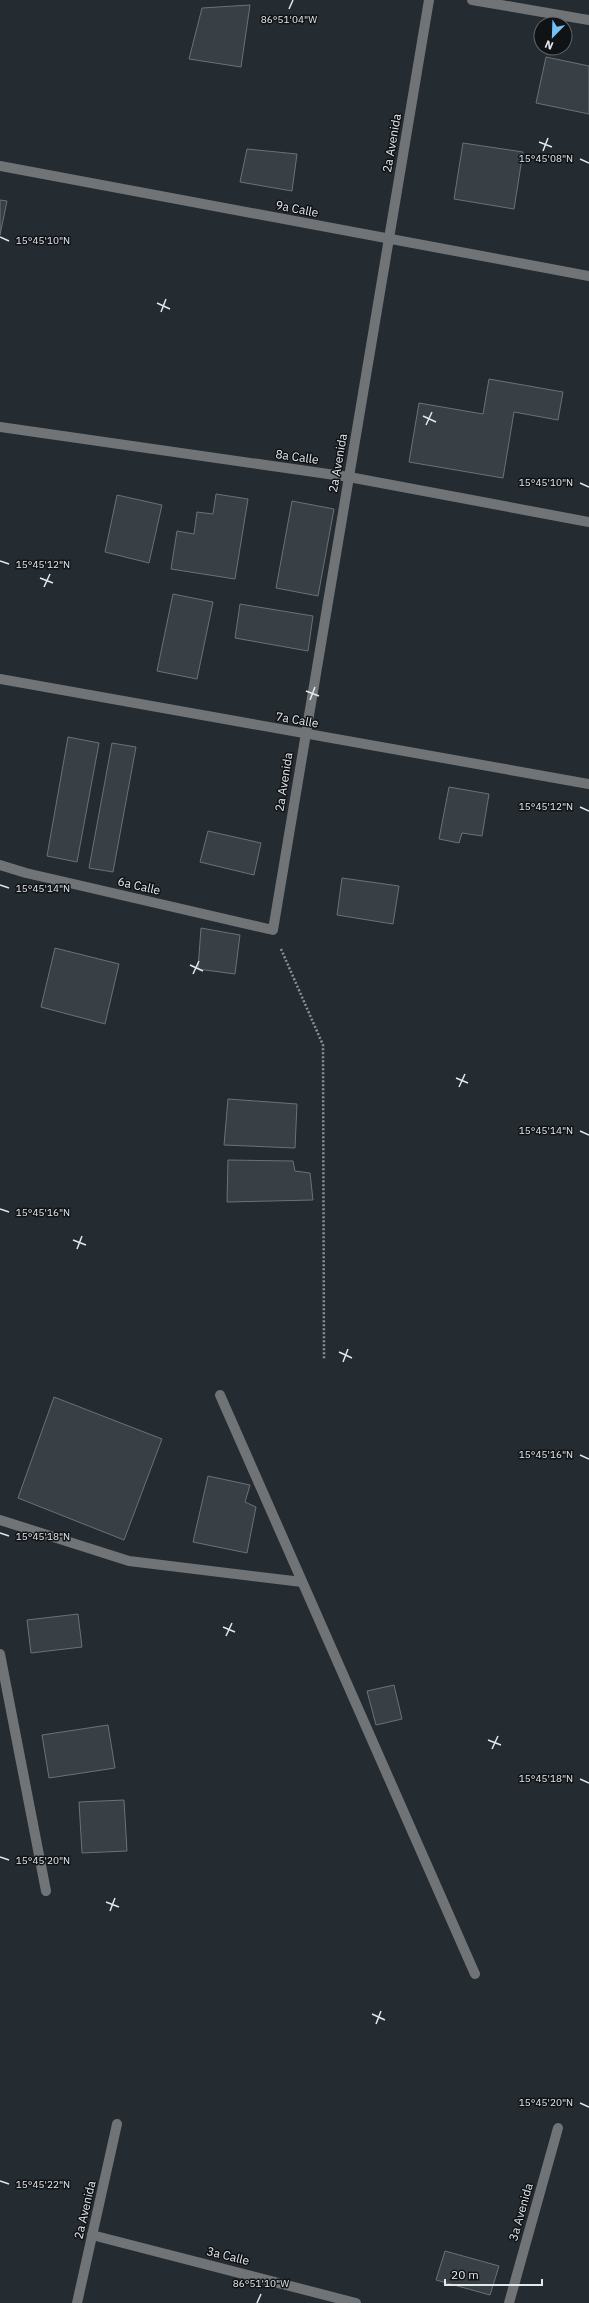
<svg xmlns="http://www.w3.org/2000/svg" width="589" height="2303" font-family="'IBM Plex Sans',sans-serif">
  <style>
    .building { fill: #383f45; stroke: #6a7278 }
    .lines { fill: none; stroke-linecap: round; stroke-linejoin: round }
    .path { stroke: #8b9196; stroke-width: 2.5; stroke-dasharray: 2 2; stroke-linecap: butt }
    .minor { stroke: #707477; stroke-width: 10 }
    .ticks { fill: none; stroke: #e3e8ec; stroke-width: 1.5 }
    .labels { text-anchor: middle; stroke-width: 3; stroke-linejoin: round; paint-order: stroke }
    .street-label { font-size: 12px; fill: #e3e8ec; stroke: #101316 }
    .ticks-label { font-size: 10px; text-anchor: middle; fill: #e3e8ec; stroke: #101316; stroke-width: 3; stroke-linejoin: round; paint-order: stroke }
  </style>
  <rect width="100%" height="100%" fill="#242b31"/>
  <g class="building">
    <path d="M250,5L241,67L189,59L202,8Z"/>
    <path d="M546,57L589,66V114L536,103Z"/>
    <path d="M463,143L523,152L514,209L454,199Z"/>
    <path d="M247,149L297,154L292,191L240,182Z"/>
    <path d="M0,200L7,201L0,235Z"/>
    <path d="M489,379L563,392L558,420L514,412L503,478L409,462L419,403L483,414Z"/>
    <path d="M216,494L248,499L235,579L171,569L177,531L194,534L197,512L213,514Z"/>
    <path d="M117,495L162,505L149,563L105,552Z"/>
    <path d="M292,501L334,509L318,596L276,588Z"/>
    <path d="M173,594L213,602L197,679L157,671Z"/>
    <path d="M240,604L313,616L308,651L235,638Z"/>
    <path d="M68,737L99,743L77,862L47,856Z"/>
    <path d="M112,743L136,747L113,872L89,868Z"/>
    <path d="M449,787L489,794L482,836L462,833L459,843L439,839Z"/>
    <path d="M208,831L261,843L254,875L200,862Z"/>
    <path d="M342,878L399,886L393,924L337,915Z"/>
    <path d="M201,928L240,935L235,974L198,969Z"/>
    <path d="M55,948L119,964L105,1024L41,1007Z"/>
    <path d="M228,1099L297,1104L295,1148L224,1145Z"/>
    <path d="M228,1160L293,1161L295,1171L310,1173L313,1200L227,1202Z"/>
    <path d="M54,1397L162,1439L124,1540L18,1498Z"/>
    <path d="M208,1476L250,1485L245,1502L256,1507L247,1553L193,1542Z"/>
    <path d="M78,1614L82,1647L31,1653L27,1620Z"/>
    <path d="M394,1685L402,1719L376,1725L367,1691Z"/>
    <path d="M108,1725L115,1768L49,1778L42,1735Z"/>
    <path d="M124,1800L127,1851L82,1853L79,1802Z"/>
    <path d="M445,2251L499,2266L490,2295L436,2280Z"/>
  </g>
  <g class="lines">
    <path class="path" d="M281,949L323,1045L324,1359"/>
    <g class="minor">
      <path d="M472,0L589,20"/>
      <path d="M0,166L589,276"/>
      <path d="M0,427L349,477L589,522"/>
      <path d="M0,679L589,784"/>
      <path d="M0,865L26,873L273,930L429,0"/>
      <path d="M220,1395L475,1974"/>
      <path d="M0,1520L129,1561L302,1582"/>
      <path d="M0,1654L46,1891"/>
      <path d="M92,2235L356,2303"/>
      <path d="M77,2303L117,2124"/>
      <path d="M509,2303L558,2128"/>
    </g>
  </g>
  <path class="ticks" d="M289,9L293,0M539,142L552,147M543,151L548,138M580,159L589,163M0,237L9,241M157,303L170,309M161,312L166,299M423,416L436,422M426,425L432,412M580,483L589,487M0,561L9,564M40,578L53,583M44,587L50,574M306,691L319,696M310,700L315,687M580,807L589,811M0,885L9,888M190,965L203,971M193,974L199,961M456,1078L468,1083M459,1087L465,1074M580,1131L589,1135M0,1209L9,1212M73,1240L86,1245M77,1249L82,1236M339,1352L352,1358M343,1362L348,1349M580,1455L589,1459M0,1533L9,1536M223,1627L235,1632M226,1636L232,1623M488,1740L501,1745M492,1749L498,1736M580,1779L589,1783M0,1857L9,1860M106,1902L119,1907M110,1911L115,1898M372,2014L385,2020M376,2024L381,2011M580,2103L589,2107M0,2181L9,2184M257,2303L261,2294"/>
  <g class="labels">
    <g class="street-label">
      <text transform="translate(392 143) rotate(-80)" y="4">2a Avenida</text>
      <text transform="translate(297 209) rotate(11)" y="4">9a Calle</text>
      <text transform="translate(297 457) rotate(8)" y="4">8a Calle</text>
      <text transform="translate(338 463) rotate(-80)" y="4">2a Avenida</text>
      <text transform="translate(297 720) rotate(10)" y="4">7a Calle</text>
      <text transform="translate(284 782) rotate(-81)" y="4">2a Avenida</text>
      <text transform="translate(139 886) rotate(13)" y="4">6a Calle</text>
      <text transform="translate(85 2210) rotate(-77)" y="4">2a Avenida</text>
      <text transform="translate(521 2212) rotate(-74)" y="4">3a Avenida</text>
      <text transform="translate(228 2256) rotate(14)" y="4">3a Calle</text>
    </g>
  </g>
  <g class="ticks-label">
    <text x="289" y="23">86°51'04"W</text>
    <text x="546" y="162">15°45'08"N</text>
    <text x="43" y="244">15°45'10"N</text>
    <text x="546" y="486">15°45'10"N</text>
    <text x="43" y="568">15°45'12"N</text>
    <text x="546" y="810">15°45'12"N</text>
    <text x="43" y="892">15°45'14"N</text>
    <text x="546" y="1134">15°45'14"N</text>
    <text x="43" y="1216">15°45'16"N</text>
    <text x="546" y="1458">15°45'16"N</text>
    <text x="43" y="1540">15°45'18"N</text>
    <text x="546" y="1782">15°45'18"N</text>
    <text x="43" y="1864">15°45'20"N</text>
    <text x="546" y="2106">15°45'20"N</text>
    <text x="43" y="2188">15°45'22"N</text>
    <text x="261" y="2287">86°51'10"W</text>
  </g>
  <g transform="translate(553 36) rotate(203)"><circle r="19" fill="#101316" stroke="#64686c"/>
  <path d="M0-3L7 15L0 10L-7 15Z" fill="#75c0f6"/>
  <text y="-6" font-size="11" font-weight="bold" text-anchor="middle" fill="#e3e8ec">N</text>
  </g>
  <path d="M445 2279v6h97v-6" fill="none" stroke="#e3e8ec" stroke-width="2"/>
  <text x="451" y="2279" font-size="12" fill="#e3e8ec" stroke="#101316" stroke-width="3" paint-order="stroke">20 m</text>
</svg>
